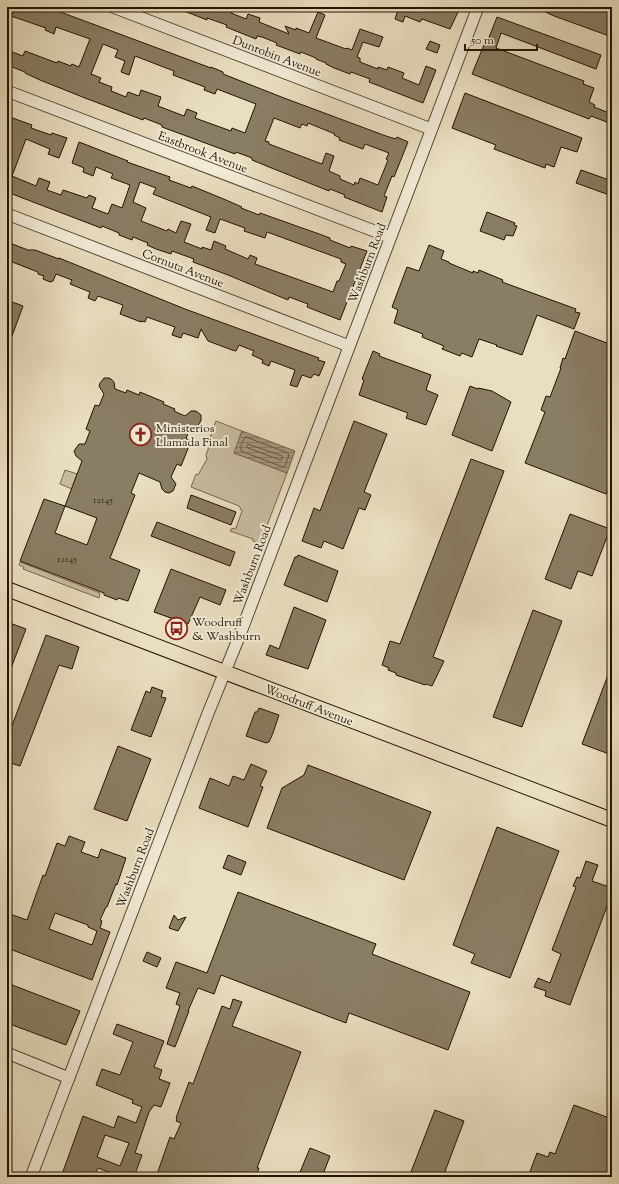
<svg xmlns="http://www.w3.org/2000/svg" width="619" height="1184" font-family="'Sorts Mill Goudy',serif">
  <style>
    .green { fill: #c7bba0; stroke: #746750 }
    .water { fill: url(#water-rules); stroke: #71634d }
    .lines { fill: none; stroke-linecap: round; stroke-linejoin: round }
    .shore { stroke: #645640; stroke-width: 1 }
    .building { fill: #897d64; stroke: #221301; fill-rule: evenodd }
    .minor-casing { stroke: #544631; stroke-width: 13 }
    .major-casing { stroke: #221301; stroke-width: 16 }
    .minor { stroke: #f1ead6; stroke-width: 11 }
    .major { stroke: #e9dec0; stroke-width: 14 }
    .labels { text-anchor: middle; stroke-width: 4; stroke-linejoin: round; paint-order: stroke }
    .number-label { font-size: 10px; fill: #3c2e1a }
    .street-label { font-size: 12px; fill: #221301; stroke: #f1ead6 }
    .poi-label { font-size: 12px; fill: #221301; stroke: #f1ead6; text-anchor: start }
  </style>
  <defs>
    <pattern id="water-rules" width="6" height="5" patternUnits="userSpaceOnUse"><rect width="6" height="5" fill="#a5997f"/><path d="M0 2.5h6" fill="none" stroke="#867c66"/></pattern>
  </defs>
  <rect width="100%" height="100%" fill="#e9dec0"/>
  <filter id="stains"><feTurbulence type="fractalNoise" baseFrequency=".005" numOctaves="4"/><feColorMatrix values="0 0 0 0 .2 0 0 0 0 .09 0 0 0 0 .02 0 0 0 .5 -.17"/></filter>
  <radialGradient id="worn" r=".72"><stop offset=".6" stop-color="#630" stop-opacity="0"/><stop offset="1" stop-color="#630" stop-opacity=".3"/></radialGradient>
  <g class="green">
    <path d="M216,421L242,431L235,453L287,473L260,544L253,541V539L230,531L231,529L236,528L242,511L239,506L191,487L196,474L198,475L207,459L206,455L210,444L208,443Z"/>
    <path d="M65,470L77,474L72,489L60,484Z"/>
    <path d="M20,562L100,593L99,598L23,569L24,567L19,565Z"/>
  </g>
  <path class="water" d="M242,431L295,451L287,473L234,453Z"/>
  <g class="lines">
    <g class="shore">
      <path d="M246,437L288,453L289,455L285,466L283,467L241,451C240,447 243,439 246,437Z"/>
      <path d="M248,444L282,456V459L280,460L248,448L247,446Z"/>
    </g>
  </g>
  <g class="building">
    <path d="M14,7H47L211,68V67L223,72V74L284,98L386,136L396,139L397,137L408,142L394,177L392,176L384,196L387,197L382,212L344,197L345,195L330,189L329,191L269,167L252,160V158L236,152L235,154L162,127V125L144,118L143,120L85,98L40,80L25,73V72L7,65V50L23,56L25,51L57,63L58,61L71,66L72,64L79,67L90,39L56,27L54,34L45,30L46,28L11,16ZM103,44L118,50L115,57L125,61L121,72L129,75L135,56L174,71L173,75L205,87L204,90L215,94L217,89L256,104L245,133L232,128L231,131L195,118L197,113L187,109L184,116L158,106L161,97L141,90L139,96L128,92L126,97L111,91L112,87L99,82L101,78L91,74ZM274,118L300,128L302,124L307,126L308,123L335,134L334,135L340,138L339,140L363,149L365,144L389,153L386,159L388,160L378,185L360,178L358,184L355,182L354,185L340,179V176L329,171L334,156L326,153L322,164L269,144V142L265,141Z"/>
    <path d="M174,7H233L231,13L246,19L248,14L260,18L259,22L289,34L285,26L296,30V28L309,33L318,12L325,15L316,38L346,49L347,48L352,50L360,29L383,37L379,47L363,42L357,57L360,58V62L378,69V67L387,70L388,67L404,73L402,78L419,85L426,66L436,70L423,103L369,82L370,79L351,72L350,74L334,68L326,64V63L316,59V58L301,52L300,54L276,45L277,43L262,37L257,36L256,39L226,27L227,25L207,18V20Z"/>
    <path d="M399,7H445L458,12L450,29L422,19L420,22L405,16L403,22L395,19Z"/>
    <path d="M535,7H612V37L554,16Z"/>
    <path d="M497,17L601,55L596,69L501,33L496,48L584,81L583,84L594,88L589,102L595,105L594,107L612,114V124L591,116L589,119L472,74L486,40H488Z"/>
    <path d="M430,41L440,45L437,53L426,49Z"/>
    <path d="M465,93L582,138L577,152L561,147L554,167L546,164L545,168L494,149L496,145L452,128Z"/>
    <path d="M7,116L32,125L31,128L51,135L52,133L67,138L59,158L48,154L50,149L26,139L12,176L36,186L39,178L50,182L47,190L61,195L63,190L87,198L89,195L96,198L92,208L108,214L112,204L122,208L130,185L111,178L113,174L96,167L93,176L83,172L84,168L72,163L79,142L128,161L127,162L170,177L169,180L191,188L192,186L226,200L242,207L241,208L259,215L260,213L322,235L330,238V240L350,248L351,246L367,251L340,320L307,307L308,304L289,297L288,300L228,275L193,262L194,259L172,251L171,254L156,249L147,245L148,243L133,237L132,240L119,235V233L102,226L101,228L7,192V162L10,155L7,154ZM140,182L156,188L153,194L211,217L206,230L215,233L220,219L245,228L244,231L265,238L267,232L341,259V262L346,264L339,281H337L333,292L255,264L257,258L250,255L248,259L225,249L226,246L214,241L211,250L202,247V249L184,242L191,224L181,221L176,233L168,229L167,231L141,221L146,208L133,202Z"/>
    <path d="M581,170L612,181V196L576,183Z"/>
    <path d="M487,212L515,223L514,225L517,226L513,236L506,235L504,240L480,231Z"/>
    <path d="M7,242L28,250H35L59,259V258L185,309L319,358L318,360L325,362L319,376L314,374L311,378L302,375L297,387L290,385L295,370L271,361L269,366L262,363L263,360L252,355L254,351L239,345L236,351L232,350L208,341L201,329L198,338L183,333L181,338L172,335L175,327L147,317L145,322L141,321V322L120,314L123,305L98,296L95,301L88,298L90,292L70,284L72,280L56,274L53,281L50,282L43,279L44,276L38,274V272L7,260Z"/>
    <path d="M429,245L444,251L441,259L449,262V263L473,273V271L478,273L479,270L503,280L502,282L576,309L575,312L580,313L574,329L537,315L522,355L496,346L497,345L479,339L472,357L462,353L460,356L442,349L444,346L422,337L423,334L394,323L398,310L392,307L407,267L419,271Z"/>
    <path d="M7,300L23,306L8,347H7Z"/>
    <path d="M575,331L612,345V479L606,494L525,463L545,412L541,410L546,396L550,397L561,368H560L563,358L565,359Z"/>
    <path d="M373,351L380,354L379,356L431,375L426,390L438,395L426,425L406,418L408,413L359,395L364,380L362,379Z"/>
    <path d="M104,378H109L111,379L114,382L115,389L126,393L127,390L139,395L140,392L164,402L163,404L175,409L174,411L185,416L191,411H196L201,415V420L199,425L190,427L186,439L191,441L181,466L177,464L171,477L176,484L173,491L169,493L165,492L162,489L160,482L139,473L131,493L135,495L110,558L140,570L128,601L118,598L117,600L104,595V593L20,561L44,499L65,506L55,533L87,545L97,518L65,506L82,461L76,456L74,451L79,444H85L90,431L86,429L95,405L99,406L104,394L99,386L100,383Z"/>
    <path d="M470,386L478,389V388L492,391L511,402L492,451L452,435Z"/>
    <path d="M354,421L387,434L364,492L371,495L365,510L359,508L343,549L324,541L321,548L302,541L314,508L320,511Z"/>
    <path d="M471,459L504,471L433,657L444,661L432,686L426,684L425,685L396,675V673L388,670L389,668L382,665L390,641L400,644Z"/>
    <path d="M191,495L236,512L231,525L187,508Z"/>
    <path d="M570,514L610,529L592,576L578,571L571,589L545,579Z"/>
    <path d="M157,522L235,552L230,566L151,536Z"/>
    <path d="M298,555L338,571L327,602L284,585L295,557H297Z"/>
    <path d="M171,569L226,590L220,605L200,597L188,624L154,612Z"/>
    <path d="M294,607L326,620L308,669L266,655L270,645L279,649Z"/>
    <path d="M533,610L562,621L522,727L493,717Z"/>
    <path d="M7,622L26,629L8,676H7Z"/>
    <path d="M46,635L79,647L72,669L59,665L20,766L7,762V739Z"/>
    <path d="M611,667H612V755L582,744Z"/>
    <path d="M152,687L163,691L161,697L166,698L151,737L131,730L146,691L150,693Z"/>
    <path d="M259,708L279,715L273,733L269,742L266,743L246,736L255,712H257Z"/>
    <path d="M118,746L151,759L127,821L94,809Z"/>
    <path d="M251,764L267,771L260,786L263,787L248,827L199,808L210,778L229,786L233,776L244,780Z"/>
    <path d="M308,765L431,812L404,880L267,828L282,788L304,775Z"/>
    <path d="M497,827L559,851L510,978L471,963L475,954L453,945Z"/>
    <path d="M69,836L85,842L81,852L98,858L101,849L126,858L117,885L116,884L107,907H106L100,920L102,921L100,928L110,932L92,980L7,948V913L27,920L43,875L45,876L57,843L65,846ZM55,913L88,925V927L97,931L92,945L49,929Z"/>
    <path d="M228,855L246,862L241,875L223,868Z"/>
    <path d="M586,861L598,865L592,881L612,888V893L570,1005L545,996L546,991L534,987L538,978L550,983L561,954L552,950L576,887L573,886L577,877L580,878Z"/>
    <path d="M238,892L376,944L372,954L470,992L448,1050L349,1013L346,1023L221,975L214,994L198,988L188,1011H189L175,1047L167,1044L180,1006L176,1004L180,993L166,988L176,962L207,973Z"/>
    <path d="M174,915L178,920L186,917L178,931L169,928Z"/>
    <path d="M147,952L161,958L157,967L143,961Z"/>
    <path d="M7,983L80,1011L66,1045L7,1023Z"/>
    <path d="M233,999L242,1002L232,1026L301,1052L257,1168H259L256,1177H156L170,1137L174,1139L181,1123L176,1121L177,1119L176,1118L189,1082L193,1084L222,1006L230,1009Z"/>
    <path d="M117,1024L164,1041L154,1067L162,1070L159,1079L170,1083L161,1107L154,1105L149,1112L135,1153L142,1155L134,1177H116L117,1175L98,1168L94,1177H61L83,1116L114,1128L118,1116L136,1123L142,1107L132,1103L133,1100L96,1085L102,1069L120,1075L133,1042L113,1034ZM105,1135L129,1143L120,1166L97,1157Z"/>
    <path d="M574,1105L612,1119V1177H528L537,1153L548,1157L550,1152L555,1154Z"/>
    <path d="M435,1110L464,1121L443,1177H409Z"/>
    <path d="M310,1148L330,1156L322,1177H298Z"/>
  </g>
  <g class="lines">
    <defs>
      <g id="minor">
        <path d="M113,7L431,129"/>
        <path d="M7,91L390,237"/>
        <path d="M7,214L349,346"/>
        <path d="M7,1053L69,1078"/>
        <path d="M31,1177L207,716L241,632L478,7"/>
      </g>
      <path id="major" d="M7,589L612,820"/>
    </defs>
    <use href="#minor" class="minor-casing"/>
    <use href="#major" class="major-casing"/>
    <use href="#minor" class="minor"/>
    <use href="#major" class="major"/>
  </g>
  <defs>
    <symbol id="church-ring" viewBox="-11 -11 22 22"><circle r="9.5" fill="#f1ead6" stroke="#8f2418" stroke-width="1.5"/><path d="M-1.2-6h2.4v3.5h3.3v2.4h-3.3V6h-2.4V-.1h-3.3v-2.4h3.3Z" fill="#8f2418"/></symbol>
    <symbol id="bus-ring" viewBox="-11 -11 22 22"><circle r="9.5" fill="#f1ead6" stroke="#8f2418" stroke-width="1.5"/><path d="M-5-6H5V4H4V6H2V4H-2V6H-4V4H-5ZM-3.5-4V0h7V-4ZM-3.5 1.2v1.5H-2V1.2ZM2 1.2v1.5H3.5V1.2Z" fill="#8f2418"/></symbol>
  </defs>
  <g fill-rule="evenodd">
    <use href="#church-ring" x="128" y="422" width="25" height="25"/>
    <use href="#bus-ring" x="164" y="616" width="25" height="25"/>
  </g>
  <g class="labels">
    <g class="number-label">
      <text x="103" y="503">12145</text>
      <text x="67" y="562">12145</text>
    </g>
    <g class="street-label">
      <text transform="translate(277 56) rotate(21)" y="4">Dunrobin Avenue</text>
      <text transform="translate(203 152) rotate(21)" y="4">Eastbrook Avenue</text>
      <text transform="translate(367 263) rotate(-69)" y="4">Washburn Road</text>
      <text transform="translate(183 268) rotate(21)" y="4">Cornuta Avenue</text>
      <text transform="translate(252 565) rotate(-69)" y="4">Washburn Road</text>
      <text transform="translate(309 705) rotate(21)" y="4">Woodruff Avenue</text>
      <text transform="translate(135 868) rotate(-69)" y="4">Washburn Road</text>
    </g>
    <g class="poi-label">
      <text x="156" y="432">Ministerios<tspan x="156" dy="14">Llamada Final</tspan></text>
      <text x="192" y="626">Woodruff<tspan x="192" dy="14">&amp; Washburn</tspan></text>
    </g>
  </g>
  <rect width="619" height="1184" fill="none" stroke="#e9dec0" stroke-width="24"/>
  <rect x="8" y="8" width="603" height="1168" fill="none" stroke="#221301" stroke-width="2"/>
  <rect x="12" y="12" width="595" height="1160" fill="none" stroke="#221301"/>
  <path d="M465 44v6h72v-6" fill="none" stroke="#221301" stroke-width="2"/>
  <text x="471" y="44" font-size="12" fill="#221301" stroke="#f1ead6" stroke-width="3" paint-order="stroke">50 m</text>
  <rect width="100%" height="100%" filter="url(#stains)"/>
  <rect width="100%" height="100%" fill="url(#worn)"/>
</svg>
